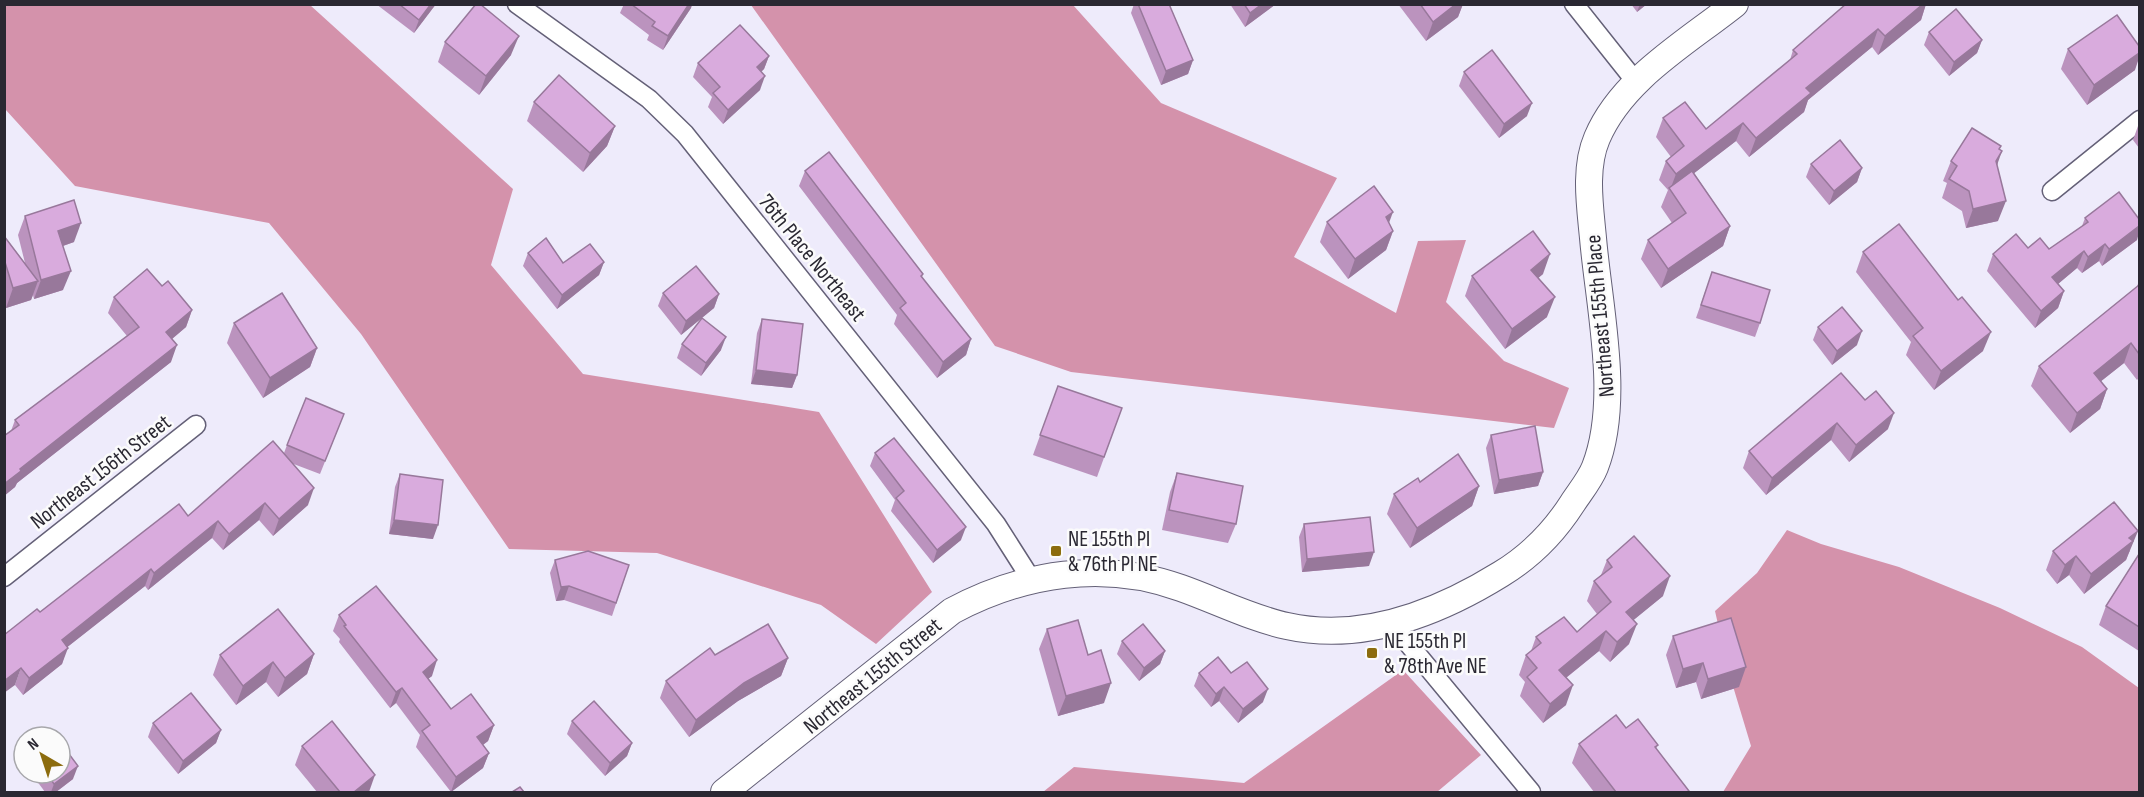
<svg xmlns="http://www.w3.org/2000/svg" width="2144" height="797" font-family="'Sofia Sans Condensed',sans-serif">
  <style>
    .forest { fill: #d492ab }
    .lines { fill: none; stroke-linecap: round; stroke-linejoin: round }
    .street-casing { stroke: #646077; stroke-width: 21 }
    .secondary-casing { stroke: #646077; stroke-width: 28 }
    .street { stroke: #fff; stroke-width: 18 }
    .secondary { stroke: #fff; stroke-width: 26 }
    .wall { fill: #bb93be }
    .shaded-wall { fill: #98789b }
    .building { fill: #d9abdd; stroke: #98789b; stroke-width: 1.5 }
    .poi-dot { fill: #8c6c0e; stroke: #fbfbfb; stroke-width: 2 }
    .labels { text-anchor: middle; stroke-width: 5; stroke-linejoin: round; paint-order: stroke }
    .street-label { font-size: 22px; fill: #2a2832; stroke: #fbfbfb }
    .poi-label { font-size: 22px; fill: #2a2832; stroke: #fbfbfb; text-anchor: start }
  </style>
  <rect width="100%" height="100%" fill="#eeebfb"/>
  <g class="forest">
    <path d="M5,5H310L513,189L491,265L583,374L819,412L932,592L876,644L821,605L657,553L509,549L361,334L269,223L75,186L5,109Z"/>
    <path d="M751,5H1073L1161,103L1337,178L1294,257L1396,313L1418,241L1466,240L1446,302L1504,361L1569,388L1554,428L1071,372L995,346Z"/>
    <path d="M1787,530L1821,544L1899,567L2000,608L2082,647L2139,688V792H1723L1751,746L1729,673L1715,611L1757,573Z"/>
    <path d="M1403,670L1481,755L1437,792H1043L1074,767L1244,783Z"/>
  </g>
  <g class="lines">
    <defs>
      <g id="street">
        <path d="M517,4L649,99L685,134L996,524L1031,579"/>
        <path d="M1574,4L1636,82"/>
        <path d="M2052,191L2140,120"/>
        <path d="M4,577L196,425"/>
        <path d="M1392,624L1531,792"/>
      </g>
      <path id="secondary" d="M724,792L952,611C1023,573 1104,560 1181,588C1215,600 1253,619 1287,626C1363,643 1438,613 1501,574C1529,557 1554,532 1572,504C1579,493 1590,480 1595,467C1621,400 1599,308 1593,238C1590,206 1584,168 1597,138C1622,79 1686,43 1735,4"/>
    </defs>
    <use href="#street" class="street-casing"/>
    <use href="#secondary" class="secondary-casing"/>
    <use href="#street" class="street"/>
    <use href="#secondary" class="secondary"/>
  </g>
  <g class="wall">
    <path d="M376,4H436L414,33Z"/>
    <path d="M624,4H692L691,8L663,50L647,40L649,35L620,13Z"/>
    <path d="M1134,4H1169L1193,60L1188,74L1161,85L1131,13Z"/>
    <path d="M1230,4H1276L1245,27Z"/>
    <path d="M1398,4H1463L1458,17L1426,41Z"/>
    <path d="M1631,4H1647L1637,12Z"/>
    <path d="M1846,4H1926L1921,20L1878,55L1872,47L1808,100L1804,112L1749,157L1736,141L1694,173L1730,226L1723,246L1661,288L1641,259L1648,240L1672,223L1661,207L1668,190L1659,180L1666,161L1671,157L1656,137L1663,118L1706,129L1790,60L1793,50Z"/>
    <path d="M1929,32L1982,40L1977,53L1949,76L1924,45Z"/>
    <path d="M445,42L511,55L479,95L438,62Z"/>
    <path d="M2068,49L2135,70L2087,105L2061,69Z"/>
    <path d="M769,56L764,69L761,72L760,90L723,124L708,107L712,97L693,77L698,63Z"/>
    <path d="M1464,72L1527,116L1499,138L1459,86Z"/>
    <path d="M534,102L615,126L607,146L583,172L527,121Z"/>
    <path d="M2139,125V148L2133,140L2138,126Z"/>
    <path d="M2000,149L1997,166L1998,221L1966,228L1962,211L1942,198L1947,183L1943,181L1951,161Z"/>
    <path d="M1811,164L1862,168L1857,182L1829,205L1806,177Z"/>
    <path d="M805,171L923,274L922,277L971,339L966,355L937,378L894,324L897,315L799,186Z"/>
    <path d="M25,216L74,242L63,246V290L34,299L33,295L31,300L6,308L4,302V236L25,263L18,235Z"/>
    <path d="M2085,218L2137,240L2102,266L2099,261L2082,273L2077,268L2058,284L2064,291L2058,308L2035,328L1987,271L1993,254L2028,248L2049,249L2082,226Z"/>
    <path d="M1327,222L1389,223L1393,231L1386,250L1348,279L1320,242Z"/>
    <path d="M1863,252L1983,351L1934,390L1906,355L1911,342L1856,272Z"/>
    <path d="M528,253L563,263L604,262L599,275L557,309L523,266Z"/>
    <path d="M1712,272L1760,323L1755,337L1696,318Z"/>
    <path d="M1543,274L1538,278L1547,317L1505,349L1465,296L1472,276Z"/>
    <path d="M2139,280V378L2137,380L2124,363L2100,382L2107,389L2100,409L2070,433L2031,386L2039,366L2137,287Z"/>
    <path d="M162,286L192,310L186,327L172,339L171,362L17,483L15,487L4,496V436L11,431L15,420L127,336L108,313L114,297Z"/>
    <path d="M663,293L719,294L714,308L681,335L658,306Z"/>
    <path d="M762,319L797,375L792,388L751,384L757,333Z"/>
    <path d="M234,323L317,348L310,367L263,398L227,343Z"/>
    <path d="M1818,327L1857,345L1832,365L1813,340Z"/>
    <path d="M682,344L721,350L701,376L677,358Z"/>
    <path d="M1841,373L1888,429L1849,462L1831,440L1766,495L1743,468L1749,451Z"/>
    <path d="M1058,386L1122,408L1097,477L1033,455Z"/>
    <path d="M344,414L320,474L291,463L308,505L273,536L259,520L223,550L212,538L148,590L145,586L67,647L62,664L23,695L15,685L40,612L284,453L287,445Z"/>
    <path d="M1491,435L1543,472L1538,486L1494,494L1486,448Z"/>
    <path d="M875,453L961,540L933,563L891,511L895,500L870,466Z"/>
    <path d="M1177,473L1236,524L1228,543L1162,530L1170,492Z"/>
    <path d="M400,474L433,539L389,534L395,487Z"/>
    <path d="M1420,482L1479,486L1472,506L1410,548L1387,514L1394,494Z"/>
    <path d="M1304,524L1369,566L1302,572L1299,537Z"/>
    <path d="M2053,551H2130L2129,552L2126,560L2084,594L2069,575L2057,584L2046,570Z"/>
    <path d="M2139,554V651L2099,625L2106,606Z"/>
    <path d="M555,560L629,565L612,616L564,600L556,601L550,573Z"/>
    <path d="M1607,560L1663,596L1633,620L1629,644L1610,662L1599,651L1566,678V705L1543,723L1520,696L1525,682L1519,675L1526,655L1531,651L1536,637L1577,632L1597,614L1587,601L1594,581L1601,575Z"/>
    <path d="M339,615L432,676L428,679L451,709L494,725L488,741L483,745L489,753L483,768L451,792L416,747L420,735L396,703L390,708L339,642L340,639L333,631Z"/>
    <path d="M1047,629L1088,655L1104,703L1058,716L1039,649Z"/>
    <path d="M1673,636L1739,687L1701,699L1696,682L1676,688L1666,655Z"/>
    <path d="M1122,641L1165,651L1160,664L1139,681L1117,654Z"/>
    <path d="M314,654L307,674L278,697L266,682L236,705L213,675L220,655Z"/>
    <path d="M715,655L788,658L781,676L738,701L689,737L660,698L666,681Z"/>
    <path d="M1199,673H1231L1263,702L1238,723L1219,701L1211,707L1194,686Z"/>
    <path d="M572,721L632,743L627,756L605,776L567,734Z"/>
    <path d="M153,723L221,730L216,743L178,774L148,737Z"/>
    <path d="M1626,728L1658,745L1656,749L1689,791V792H1594L1572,763L1579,744Z"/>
    <path d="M302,746L369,792H317L295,765Z"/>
    <path d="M31,773H60L73,779L56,792H45Z"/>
  </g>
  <g class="shaded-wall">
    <path d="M431,4H436L414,33L419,20Z"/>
    <path d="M689,4H692L691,8L663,50L668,36Z"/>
    <path d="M1262,4H1276L1245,27L1250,13Z"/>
    <path d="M1456,4H1463L1458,17L1426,41L1433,22Z"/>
    <path d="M1640,4H1647L1637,12Z"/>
    <path d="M1923,4H1926L1921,20L1878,55L1885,36Z"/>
    <path d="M1878,29L1872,47L1808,100L1804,112L1749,157L1756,138L1806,88Z"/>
    <path d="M519,36L511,55L479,95L486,76Z"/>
    <path d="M1982,40L1977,53L1949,76L1954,62Z"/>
    <path d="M2139,53V58L2135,70L2087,105L2094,85Z"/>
    <path d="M769,56L764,69L752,80L757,67Z"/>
    <path d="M1193,60L1188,74L1161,85L1166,71Z"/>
    <path d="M765,76L760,90L723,124L728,110Z"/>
    <path d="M1532,103L1527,116L1499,138L1504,124Z"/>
    <path d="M1743,123L1736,141L1671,191L1670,190L1676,174Z"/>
    <path d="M615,126L607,146L583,172L590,153Z"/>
    <path d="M2002,151L1995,171L1996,161Z"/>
    <path d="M1862,168L1857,182L1829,205L1834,191Z"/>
    <path d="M2006,201L1998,221L1966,228L1973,209Z"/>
    <path d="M1393,212L1386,231V217Z"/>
    <path d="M81,223L74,242L51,250L58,231Z"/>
    <path d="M1730,226L1723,246L1661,288L1668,269Z"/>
    <path d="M2139,226V233L2137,240L2102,266L2109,249Z"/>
    <path d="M1393,231L1386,250L1348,279L1355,259Z"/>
    <path d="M2105,244L2099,261L2082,273L2088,257Z"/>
    <path d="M2084,251L2077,268L2046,294L2052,277Z"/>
    <path d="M1550,254L1543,274L1524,290L1531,270Z"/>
    <path d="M604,262L599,275L557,309L562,295Z"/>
    <path d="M71,271L63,290L34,299L41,280Z"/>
    <path d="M38,281L31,300L6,308L13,288Z"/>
    <path d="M2064,291L2058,308L2035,328L2041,311Z"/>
    <path d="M719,294L714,308L681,335L686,321Z"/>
    <path d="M1555,297L1547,317L1505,349L1512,329Z"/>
    <path d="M192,310L186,327L160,349L166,332Z"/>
    <path d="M1862,331L1857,345L1832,365L1837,351Z"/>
    <path d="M1991,332L1983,351L1934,390L1941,371Z"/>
    <path d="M726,337L721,350L701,376L706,363Z"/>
    <path d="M971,339L966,355L937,378L943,362Z"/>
    <path d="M2131,343L2124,363L2086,393L2094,373Z"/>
    <path d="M177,345L171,362L17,483L15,487L4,496V484L20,469Z"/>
    <path d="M317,348L310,367L263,398L270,378Z"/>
    <path d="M756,370L797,375L792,388L751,384Z"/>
    <path d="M2107,389L2100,409L2070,433L2077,413Z"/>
    <path d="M1894,413L1888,429L1849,462L1856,445Z"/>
    <path d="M1837,423L1831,440L1766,495L1772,478Z"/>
    <path d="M1543,472L1538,486L1494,494L1499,480Z"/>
    <path d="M1479,486L1472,506L1410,548L1417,528Z"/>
    <path d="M314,488L308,505L273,536L279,519Z"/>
    <path d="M265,503L259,520L223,550L229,534Z"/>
    <path d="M394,520L438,525L433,539L389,534Z"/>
    <path d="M218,521L212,538L148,590L154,573Z"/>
    <path d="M966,527L961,540L933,563L937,550Z"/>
    <path d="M2138,531L2126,560L2084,594L2091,574L2129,538Z"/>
    <path d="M1374,552L1369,566L1302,572L1307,559Z"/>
    <path d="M2076,556L2069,575L2057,584L2065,565Z"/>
    <path d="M151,569L145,586L56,656L62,640Z"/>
    <path d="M1670,576L1663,596L1619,632L1626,612Z"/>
    <path d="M569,586L564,600L556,601L561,587Z"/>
    <path d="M1637,624L1629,644L1610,662L1617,642Z"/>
    <path d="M1606,631L1599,651L1552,689L1559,670Z"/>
    <path d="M68,648L62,664L23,695L29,678Z"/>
    <path d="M1165,651L1160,664L1139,681L1144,668Z"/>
    <path d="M314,654L307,674L278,697L285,678Z"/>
    <path d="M788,658L781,676L738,701L689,737L696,720L744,683Z"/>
    <path d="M437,660L432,676L417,687L423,672Z"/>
    <path d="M273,662L266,682L236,705L243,686Z"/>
    <path d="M1703,663L1696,682L1676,688L1683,669Z"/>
    <path d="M1746,667L1739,687L1701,699L1708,679Z"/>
    <path d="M21,668L15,685L4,693V681Z"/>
    <path d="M1111,683L1104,703L1058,716L1066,696Z"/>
    <path d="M1573,685L1566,705L1543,723L1550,704Z"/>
    <path d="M1224,687L1219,701L1211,707L1216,694Z"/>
    <path d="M402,688L396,703L390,708L396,692Z"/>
    <path d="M1268,689L1263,702L1238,723L1243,709Z"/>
    <path d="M494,725L488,741L472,753L477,737Z"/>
    <path d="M221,730L216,743L178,774L183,761Z"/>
    <path d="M632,743L627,756L605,776L610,763Z"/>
    <path d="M489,753L483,768L451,792L456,777Z"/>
    <path d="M78,766L73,779L56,792H51L54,784Z"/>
    <path d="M375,775L369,792H354Z"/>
  </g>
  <g class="building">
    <path d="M399,4H431L419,20Z"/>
    <path d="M476,4H480L519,36L486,76L445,42Z"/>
    <path d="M631,4H689L668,36L652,26L655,22Z"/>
    <path d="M1138,4H1169L1193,60L1166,71Z"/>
    <path d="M1244,4H1262L1250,13Z"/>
    <path d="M1420,4H1456L1433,22Z"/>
    <path d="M1846,4H1923L1885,36L1878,29L1806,88L1811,93L1756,138L1743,123L1676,174L1666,161L1684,146L1663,118L1685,102L1706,129L1797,54L1793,50Z"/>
    <path d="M1956,9L1982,40L1954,62L1929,32Z"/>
    <path d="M2117,15L2139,46V53L2094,85L2068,49Z"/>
    <path d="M740,25L769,56L757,67L765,76L728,110L713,93L720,87L698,63Z"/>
    <path d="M1492,50L1532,103L1504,124L1464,72Z"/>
    <path d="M559,75L615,126L590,153L534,102Z"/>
    <path d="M1972,128L2001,146L1999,149L2002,151L1996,161L2006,201L1973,209L1969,191L1949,179L1957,166L1951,161Z"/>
    <path d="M1840,140L1862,168L1834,191L1811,164Z"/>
    <path d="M829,152L923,274L921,276L971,339L943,362L900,308L906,303L805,171Z"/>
    <path d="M1692,171L1730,226L1668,269L1648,240L1686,213L1669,188Z"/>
    <path d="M1374,186L1393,212L1386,217L1393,231L1355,259L1327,222Z"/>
    <path d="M2119,192L2139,219V226L2109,249L2105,244L2088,257L2084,251L2052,277L2064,291L2041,311L1993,254L2016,234L2028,248L2040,238L2049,249L2088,222L2085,218Z"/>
    <path d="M74,200L81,223L58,231L71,271L41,280L25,216Z"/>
    <path d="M1899,224L1958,300L1962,297L1991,332L1941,371L1913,336L1923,328L1863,252Z"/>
    <path d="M1533,231L1550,254L1531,270L1555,297L1512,329L1472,276Z"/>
    <path d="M4,236L38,281L13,288L4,259Z"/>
    <path d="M546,238L563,263L590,244L604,262L562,295L528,253Z"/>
    <path d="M696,266L719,294L686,321L663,293Z"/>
    <path d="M147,269L162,286L168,281L192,310L166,332L177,345L20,469L21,471L4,484V436L19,425L15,420L139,327L114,297Z"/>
    <path d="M1712,272L1770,290L1760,323L1701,305Z"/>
    <path d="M2139,285V354L2131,343L2094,373L2107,389L2077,413L2039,366Z"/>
    <path d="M282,293L317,348L270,378L234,323Z"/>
    <path d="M1842,307L1862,331L1837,351L1818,327Z"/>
    <path d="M702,318L726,337L706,363L682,344Z"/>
    <path d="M762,319L803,324L797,375L756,370Z"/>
    <path d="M1841,373L1865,400L1876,391L1894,413L1856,445L1837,423L1772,478L1749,451Z"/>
    <path d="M1058,386L1122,408L1104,457L1040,435Z"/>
    <path d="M306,398L344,414L325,461L287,445Z"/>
    <path d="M1535,426L1543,472L1499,480L1491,435Z"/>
    <path d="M894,438L966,527L937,550L896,498L904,491L875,453Z"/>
    <path d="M273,441L314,488L279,519L265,503L229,534L218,521L154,573L151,569L62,640L68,648L29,678L21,668L4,681V635L37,609L40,612L179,504L188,516Z"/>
    <path d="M1458,454L1479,486L1417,528L1394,494L1418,478L1420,482Z"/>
    <path d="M1177,473L1243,486L1236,524L1169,510Z"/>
    <path d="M400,474L443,480L438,525L394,520Z"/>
    <path d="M2114,502L2138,531L2129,538L2133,541L2091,574L2076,556L2065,565L2053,551Z"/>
    <path d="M1370,517L1374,552L1307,559L1304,524Z"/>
    <path d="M1634,536L1670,576L1626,612L1637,624L1617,642L1606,631L1559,670L1573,685L1550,704L1527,677L1537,668L1526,655L1541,643L1536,637L1564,617L1577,632L1611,602L1594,581L1612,567L1607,560Z"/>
    <path d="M588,551L629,565L616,603L569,586L561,587L555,560Z"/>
    <path d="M2139,554V627L2106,606Z"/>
    <path d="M376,586L437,660L423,672L451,709L471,694L494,725L477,737L489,753L456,777L422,731L430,725L402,688L396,692L344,626L346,625L339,615Z"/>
    <path d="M278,609L314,654L285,678L273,662L243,686L220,655Z"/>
    <path d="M1731,618L1746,667L1708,679L1703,663L1683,669L1673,636Z"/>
    <path d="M1078,620L1088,655L1101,650L1111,683L1066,696L1047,629Z"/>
    <path d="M768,624L788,658L744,683L696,720L666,681L710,648L715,655Z"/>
    <path d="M1143,624L1165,651L1144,668L1122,641Z"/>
    <path d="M1218,657L1231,673L1247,662L1268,689L1243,709L1224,687L1216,694L1199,673Z"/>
    <path d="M191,693L221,730L183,761L153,723Z"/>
    <path d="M594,701L632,743L610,763L572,721Z"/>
    <path d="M1616,715L1626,728L1638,719L1658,745L1655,747L1689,791L1687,792H1616L1579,744Z"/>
    <path d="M332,721L375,775L354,792H340L302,746Z"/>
    <path d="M60,742L78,766L54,784L46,773H60Z"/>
    <path d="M520,787L524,792H512Z"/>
  </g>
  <g class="poi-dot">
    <rect x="1050" y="545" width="12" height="12" rx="3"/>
    <rect x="1366" y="647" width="12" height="12" rx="3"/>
  </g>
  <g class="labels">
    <g class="street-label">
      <text transform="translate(813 257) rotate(51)" y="8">76th Place Northeast</text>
      <text transform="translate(1599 316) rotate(-95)" y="8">Northeast 155th Place</text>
      <text transform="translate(100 471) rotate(-38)" y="8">Northeast 156th Street</text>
      <text transform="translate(872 675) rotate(-39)" y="8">Northeast 155th Street</text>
    </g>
    <g class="poi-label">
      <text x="1068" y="546">NE 155th Pl<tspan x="1068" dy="25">&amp; 76th Pl NE</tspan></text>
      <text x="1384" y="648">NE 155th Pl<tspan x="1384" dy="25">&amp; 78th Ave NE</tspan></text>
    </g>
  </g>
  <rect width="2144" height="797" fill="none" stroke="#2a2832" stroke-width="12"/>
  <g transform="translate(42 755) rotate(321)"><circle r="28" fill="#fbfbfb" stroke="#a7a7ab" stroke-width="1.5"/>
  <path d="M0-4.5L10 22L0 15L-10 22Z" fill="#8c6c0e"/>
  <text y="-9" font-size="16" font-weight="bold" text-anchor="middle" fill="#2a2832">N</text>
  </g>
</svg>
